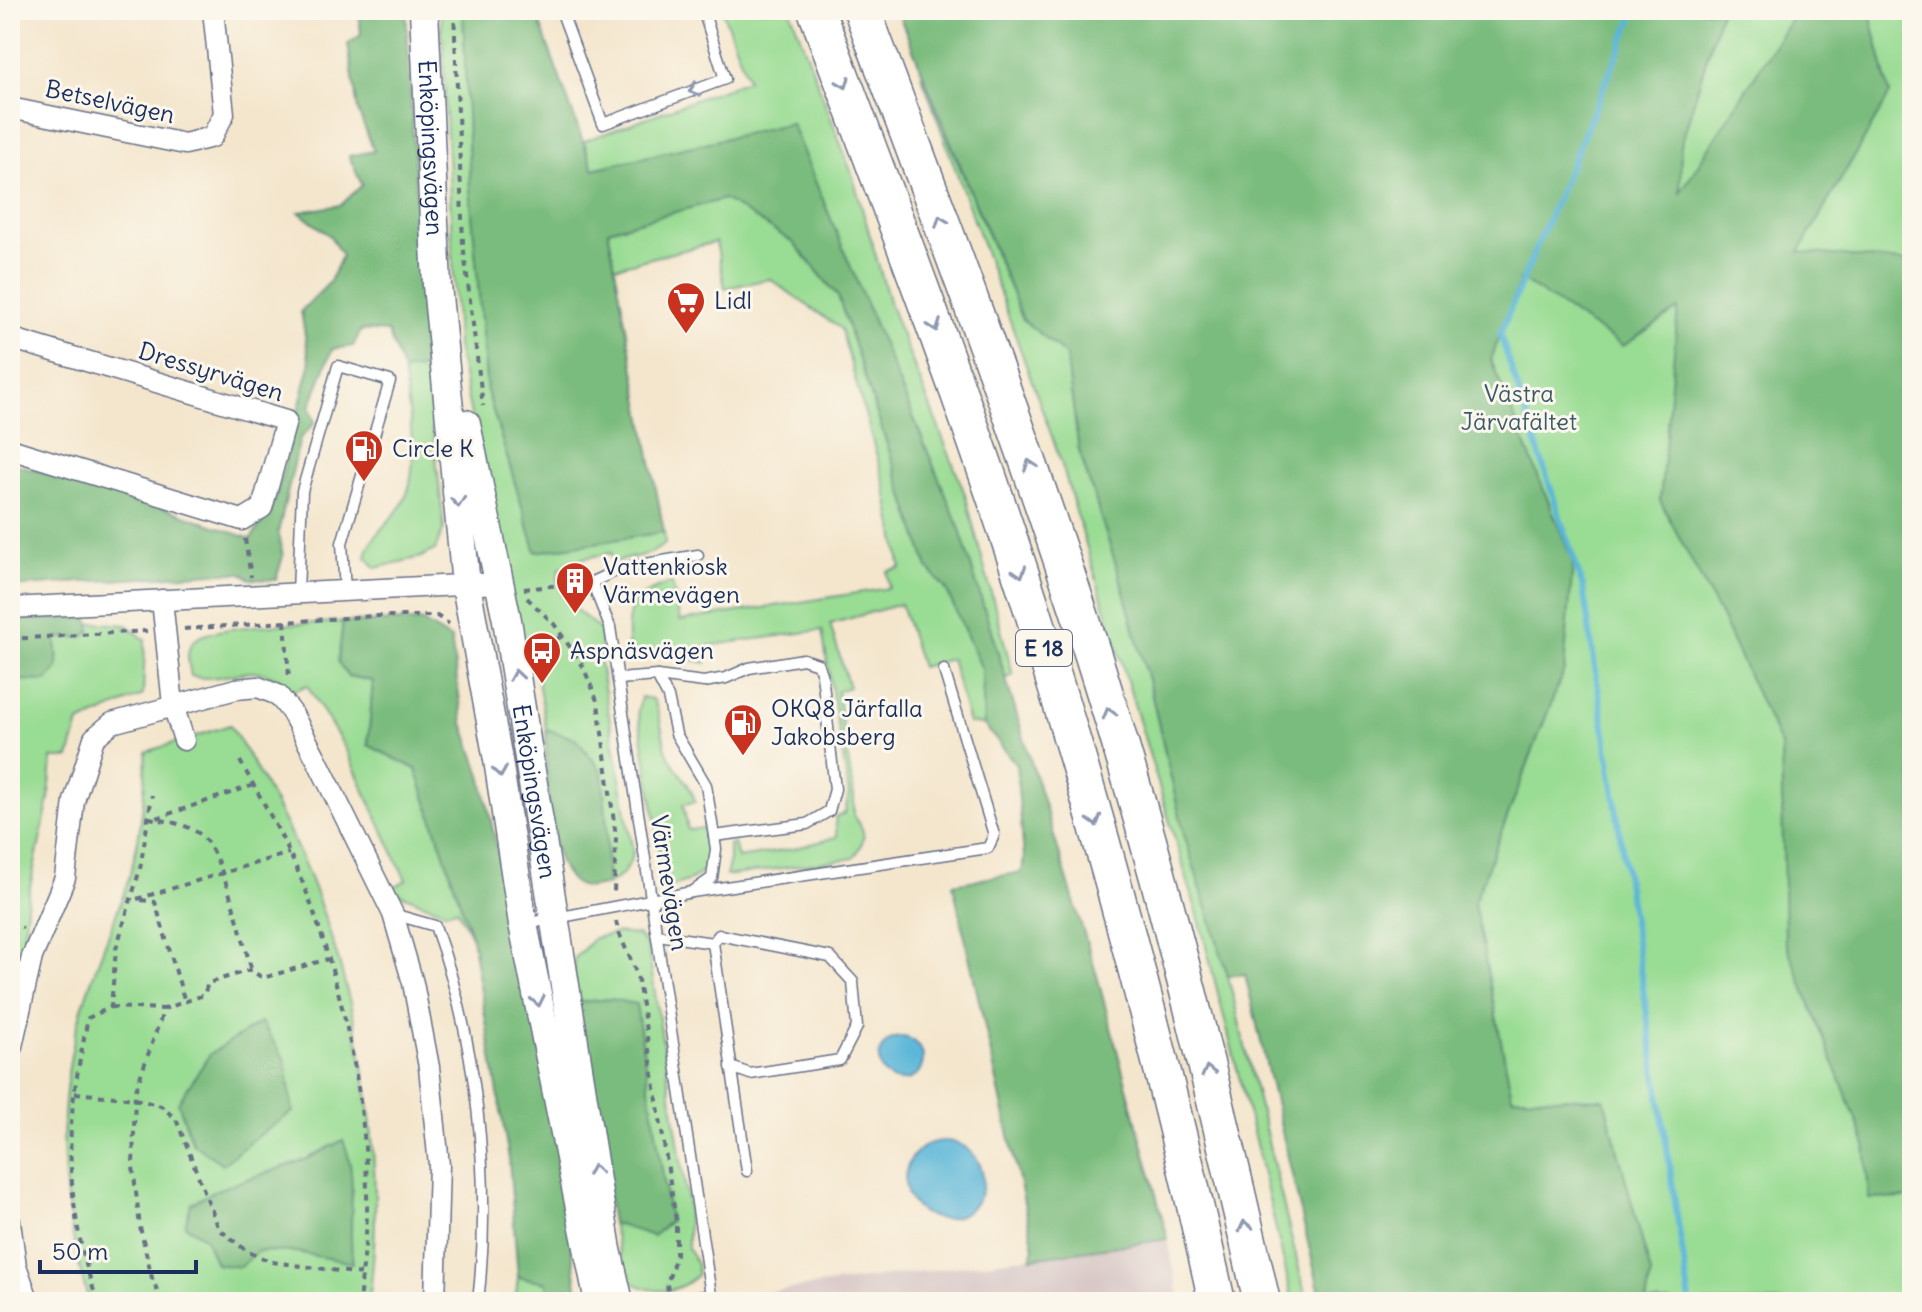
<svg xmlns="http://www.w3.org/2000/svg" width="1922" height="1312" font-family="Delius,sans-serif">
  <style>
    .industrial { fill: #d1bfbf }
    .green { fill: #99dc93; stroke: #5a8678; stroke-width: 2 }
    .forest { fill: #7abc7d; stroke: #4a766e; stroke-width: 2 }
    .water { fill: #5ab6d8; stroke: #3a729b; stroke-width: 2 }
    .lines { fill: none; stroke-linecap: round; stroke-linejoin: round }
    .stream { stroke: #5ab6d8; stroke-width: 6 }
    .lane-casing { stroke: #676f85; stroke-width: 13 }
    .street-casing { stroke: #676f85; stroke-width: 23 }
    .secondary-casing { stroke: #676f85; stroke-width: 31 }
    .highway-casing { stroke: #676f85; stroke-width: 39 }
    .path { stroke: #676f85; stroke-width: 4; stroke-dasharray: 6 6; stroke-linecap: butt }
    .lane { stroke: #fff; stroke-width: 10 }
    .street { stroke: #fff; stroke-width: 20 }
    .secondary { stroke: #fff; stroke-width: 28 }
    .highway { stroke: #fff; stroke-width: 36 }
    .oneway { stroke: #8d97ae }
    .labels { text-anchor: middle; stroke-width: 6; stroke-linejoin: round; paint-order: stroke }
    .shield { fill: #fbf7ec; stroke: #5e6b89; stroke-width: 2 }
    .shield-label { font-size: 22px; font-weight: bold; fill: #1b2f5e }
    .street-label { font-size: 24px; fill: #1b2f5e; stroke: #fbf7ec }
    .poi-label { font-size: 24px; fill: #1b2f5e; stroke: #fbf7ec; text-anchor: start }
    .park-label { font-size: 24px; fill: #3a5a6b; stroke: #fbf7ec }
  </style>
  <rect width="100%" height="100%" fill="#fbf7ec"/>
  <filter id="ink" filterUnits="userSpaceOnUse"><feTurbulence type="fractalNoise" baseFrequency=".0125" numOctaves="2"/><feDisplacementMap in="SourceGraphic" scale="16" xChannelSelector="R" yChannelSelector="G"/><feConvolveMatrix kernelMatrix="1 2 1 2 8 2 1 2 1" color-interpolation-filters="sRGB"/></filter>
  <filter id="wash" filterUnits="userSpaceOnUse"><feTurbulence type="fractalNoise" baseFrequency=".006" numOctaves="4" result="noise"/><feDisplacementMap in="SourceGraphic" scale="32" xChannelSelector="R" yChannelSelector="G"/><feGaussianBlur stdDeviation="1.8" result="paint"/><feColorMatrix in="noise" values="0 0 0 0 0 0 0 0 0 0 0 0 0 0 0 0 0 1.4 0 .05"/><feComposite in="paint" operator="in"/></filter>
  <g filter="url(#wash)">
    <rect width="100%" height="100%" fill="#f4e6cd"/>
    <path class="industrial" d="M1168,1239L1180,1302H718L728,1297Z"/>
    <g class="green">
      <path d="M441,10H463L470,189L487,391L536,552L664,532L665,544L651,553L614,562L611,553L573,560L559,569C551,598 583,613 601,631L602,654L599,659L633,853C628,870 622,877 606,885L608,874L576,739L546,729L533,651L518,646L457,346Z"/>
      <path d="M722,10H790L852,174L891,308L965,494L1013,675L1006,679L959,527L791,124L593,169L584,141L748,80Z"/>
      <path d="M953,10H1912V1302H1349L1184,634Z"/>
      <path d="M921,74L1023,320L1066,354L1079,450L1120,577L1149,683L1184,834L1228,976L1307,1302H1293L1258,1152L1200,922L1061,462Z"/>
      <path d="M724,198L794,243L838,296L928,568L946,589L982,669L984,725L969,723L951,659L921,667L901,604L830,624L849,687L837,691L854,796V816C868,833 865,840 854,858L726,876L729,863V844L734,843L738,858L793,849L837,837L835,817L845,813L849,794L822,630L705,646L706,663L651,650L629,653C625,608 629,596 672,583L680,621L889,588L887,571L901,568L885,485L841,329L770,279L725,288L716,242L615,267L608,230Z"/>
      <path d="M426,368L444,528L435,550L421,557L376,568L366,557C370,536 389,523 401,506C423,473 408,409 403,371Z"/>
      <path d="M343,622L338,662L348,676L373,681L368,745L416,769L472,938L457,909L445,912L395,892L394,887L406,880L345,748L307,685L292,692C259,652 230,686 191,676C189,664 184,650 195,640C213,623 314,624 343,622Z"/>
      <path d="M100,623L127,625L145,640L143,695L79,723L69,758H52L49,799L28,896L22,957L10,996V626Z"/>
      <path d="M641,697L653,699C663,718 661,741 669,756C677,772 692,785 695,802L683,804L688,830L704,828L707,848L706,868L693,879L663,889L657,829L638,711Z"/>
      <path d="M230,725C262,777 292,831 314,888C364,1018 387,1164 369,1302H89C60,1206 53,1107 82,1009C95,965 115,922 129,878C141,838 145,794 146,752Z"/>
      <path d="M617,933L638,935L648,948L688,1205V1249L697,1264V1275C675,1296 652,1294 627,1280L612,1223L611,999L578,1002L574,979L575,958L594,938Z"/>
      <path d="M518,1277L547,1282V1302H515Z"/>
    </g>
    <g class="forest">
      <path d="M359,10H406L426,368L403,371L388,332L361,330L353,346L332,349L310,407L315,423L300,438L278,533L283,556L276,580L250,579L242,573H214L10,587V463L137,498L251,539L275,501L310,365L301,311L329,283L342,256L330,236L299,212L341,205L362,185L349,156L374,151L358,111L348,44L361,35Z"/>
      <path d="M463,10H535L593,169L791,123L959,527L1097,976L1168,1239L1031,1258L1034,1247L953,884L1022,872L1024,857L1016,764L984,725L982,669L946,589L928,568L838,296L794,243L724,199L608,230L664,532L536,552L487,391L470,189Z"/>
      <path d="M897,10H1721L1681,145L1680,193L1797,10H1869L1890,94L1799,252L1912,262V1198L1869,1199L1865,1142L1785,941L1781,746L1722,619L1660,501L1678,309L1623,346L1520,279L1491,360L1573,562L1564,670L1474,903L1512,1097L1604,1099L1651,1274L1646,1302H1322L1245,974L1228,976L1184,834L1149,683L1120,577L1079,450L1066,355L1023,320Z"/>
      <path d="M88,618L91,630L84,637L56,638L58,667L47,681L20,680V702H10V620Z"/>
      <path d="M421,621L451,639L463,723L481,775L553,1107L579,1302H547V1282L518,1277L509,1159L472,938L416,769L368,745L373,681L348,676L338,662L343,622Z"/>
      <path d="M546,729L576,739L602,771L607,826L606,885C596,886 585,890 576,884C544,864 546,764 546,729Z"/>
      <path d="M611,999L636,1004L670,1221L653,1236L612,1223L578,1002Z"/>
      <path d="M261,1022L285,1060L293,1112L255,1138L223,1164L193,1144L178,1103L210,1054Z"/>
      <path d="M343,1140C360,1180 346,1221 353,1263L295,1252L258,1251L240,1267L216,1264L205,1238L185,1225L191,1204L216,1190L307,1159Z"/>
    </g>
    <g class="water">
      <circle cx="901" cy="1059" r="22"/>
      <circle cx="944" cy="1180" r="39"/>
    </g>
    <g class="lines">
      <path class="stream" d="M1636,10L1500,334L1583,587L1690,1302"/>
    </g>
  </g>
  <g filter="url(#ink)">
    <g class="lines">
      <defs>
        <g id="lane">
          <path d="M561,10L603,124L725,79L703,10"/>
          <path d="M698,555L622,568L592,582L610,627L711,1295L710,1302"/>
          <path d="M298,593L302,491L338,366L390,381L342,543L345,591"/>
          <path d="M618,679L657,676L704,682L726,678L749,668L803,659L818,664L822,674L835,789L829,811L807,824L714,836"/>
          <path d="M692,892L988,848L994,835L944,670"/>
          <path d="M393,914L435,926C477,1041 492,1180 478,1302"/>
          <path d="M525,924L692,892L712,878L716,849L706,785L676,734L668,697L657,676"/>
          <path d="M658,935L713,943L747,1171"/>
          <path d="M713,943L719,935L830,957L853,982L857,1027L840,1060L750,1074L731,1067"/>
          <path d="M674,1302L711,1295"/>
        </g>
        <g id="street">
          <path d="M10,108L185,144L212,137L224,114L213,10"/>
          <path d="M10,338L286,421L262,508L242,520L10,449"/>
          <path d="M162,600L173,705L184,740"/>
          <path d="M10,608L499,583"/>
          <path d="M10,1055L32,957L65,878L74,801L94,738L112,723L236,689L258,687L278,695L292,713L316,758L393,914L413,983L429,1067L439,1165L435,1302"/>
          <path d="M10,1222L16,1266L29,1302"/>
        </g>
        <g id="secondary">
          <path id="s1" d="M424,10L437,285L466,585L498,760L523,924L599,1302"/>
          <path id="s2" d="M466,424L507,620L607,1250L619,1302"/>
        </g>
        <g id="highway">
          <path d="M816,10C894,216 973,421 1039,631C1108,852 1167,1076 1217,1302"/>
          <path d="M862,10C938,212 1014,413 1081,618C1154,842 1210,1072 1262,1302"/>
        </g>
      </defs>
      <use href="#lane" class="lane-casing"/>
      <use href="#street" class="street-casing"/>
      <use href="#secondary" class="secondary-casing"/>
      <use href="#highway" class="highway-casing"/>
      <g class="path">
        <path d="M454,10L463,243L483,406"/>
        <path d="M245,539L251,577"/>
        <path d="M524,589L578,583"/>
        <path d="M527,598L554,624L563,637L583,666L598,703L616,837L614,892"/>
        <path d="M285,621L289,679"/>
        <path d="M184,629L373,616H437L449,624"/>
        <path d="M10,639L147,631"/>
        <path d="M535,648L563,636"/>
        <path d="M240,761C265,805 290,849 308,896C342,989 366,1094 367,1193C368,1229 363,1266 359,1302"/>
        <path d="M149,818C166,821 189,824 202,836C224,858 242,939 252,971"/>
        <path d="M157,818L254,785"/>
        <path d="M137,899L289,853"/>
        <path d="M141,900L155,902L185,1002"/>
        <path d="M616,921C620,942 633,959 638,980L676,1220V1255L667,1284L668,1291"/>
        <path d="M10,923L23,928"/>
        <path d="M111,1007L164,1009"/>
        <path d="M75,1093L135,1099L161,1106L176,1119L219,1229L248,1252L272,1262L362,1274"/>
        <path d="M98,1302C78,1249 68,1184 71,1127C73,1091 81,1054 88,1018L111,1007L116,949L140,869L152,795"/>
        <path d="M162,1302L152,1278L140,1227L133,1166L135,1092L164,1009L204,995L208,983L250,970L263,978L328,959"/>
      </g>
      <use href="#lane" class="lane"/>
      <use href="#street" class="street"/>
      <use href="#secondary" class="secondary"/>
      <use href="#highway" class="highway"/>
    </g>
    <defs><path id="oneway-chevron" d="M-2-3.5L2.5 0L-2 3.5" fill="none" stroke-width="1.6" stroke-linecap="round" stroke-linejoin="round" transform="scale(2)"/></defs>
    <g class="oneway">
      <use href="#oneway-chevron" transform="translate(844 83) rotate(69)"/>
      <use href="#oneway-chevron" transform="translate(694 90) rotate(160)"/>
      <use href="#oneway-chevron" transform="translate(941 221) rotate(-110)"/>
      <use href="#oneway-chevron" transform="translate(935 326) rotate(70)"/>
      <use href="#oneway-chevron" transform="translate(1030 465) rotate(-109)"/>
      <use href="#oneway-chevron" transform="translate(458 502) rotate(85)"/>
      <use href="#oneway-chevron" transform="translate(1020 572) rotate(72)"/>
      <use href="#oneway-chevron" transform="translate(516 675) rotate(-99)"/>
      <use href="#oneway-chevron" transform="translate(1109 713) rotate(-106)"/>
      <use href="#oneway-chevron" transform="translate(500 772) rotate(81)"/>
      <use href="#oneway-chevron" transform="translate(1095 821) rotate(74)"/>
      <use href="#oneway-chevron" transform="translate(538 1001) rotate(78)"/>
      <use href="#oneway-chevron" transform="translate(1208 1071) rotate(-104)"/>
      <use href="#oneway-chevron" transform="translate(594 1170) rotate(-99)"/>
      <use href="#oneway-chevron" transform="translate(1245 1226) rotate(-103)"/>
    </g>
  </g>
  <defs>
    <symbol id="supermarket-pin" viewBox="-11 -11 22 30"><path d="M0 17L-7.5 6A9.5 9.5 0 1 1 7.5 6Z" fill="#c8321e" stroke="#fbf7ec"/><path d="M-6-5.5h2.5l.6 2H6L4.5 2H-2.5L-4.4-4H-6ZM-1.5 3.2a1.3 1.3 0 1 0 .1 0ZM3 3.2a1.3 1.3 0 1 0 .1 0Z" fill="#fff"/></symbol>
    <symbol id="fuel-pin" viewBox="-11 -11 22 30"><path d="M0 17L-7.5 6A9.5 9.5 0 1 1 7.5 6Z" fill="#c8321e" stroke="#fbf7ec"/><path d="M-5.5-6h7V0h2V4h1.3V-2.5L3-4.5l.8-.8L6-3V5H2.5V1h-1V6h-7ZM-4.2-4.7v3.2H.2V-4.7Z" fill="#fff"/></symbol>
    <symbol id="building-pin" viewBox="-11 -11 22 30"><path d="M0 17L-7.5 6A9.5 9.5 0 1 1 7.5 6Z" fill="#c8321e" stroke="#fbf7ec"/><path d="M-4-6H4V6H1V3H-1V6H-4ZM-2.5-4.3h1.7v1.8h-1.7ZM.8-4.3h1.7v1.8H.8ZM-2.5-1h1.7V.8h-1.7ZM.8-1h1.7V.8H.8Z" fill="#fff"/></symbol>
    <symbol id="bus-pin" viewBox="-11 -11 22 30"><path d="M0 17L-7.5 6A9.5 9.5 0 1 1 7.5 6Z" fill="#c8321e" stroke="#fbf7ec"/><path d="M-5-6H5V4H4V6H2V4H-2V6H-4V4H-5ZM-3.5-4V0h7V-4ZM-3.5 1.2v1.5H-2V1.2ZM2 1.2v1.5H3.5V1.2Z" fill="#fff"/></symbol>
  </defs>
  <g fill-rule="evenodd">
    <use href="#supermarket-pin" x="664" y="279" width="44" height="60"/>
    <use href="#fuel-pin" x="342" y="427" width="44" height="60"/>
    <use href="#building-pin" x="553" y="559" width="44" height="60"/>
    <use href="#bus-pin" x="520" y="629" width="44" height="60"/>
    <use href="#fuel-pin" x="721" y="701" width="44" height="60"/>
  </g>
  <g class="labels">
    <rect class="shield" x="1016" y="630" width="56" height="36" rx="6"/>
    <g class="shield-label">
      <text x="1044" y="656">E 18</text>
    </g>
    <g class="street-label">
      <text transform="translate(110 102) rotate(12)" y="8">Betselvägen</text>
      <text dy="8" stroke="none"><textPath href="#s1" startOffset="138">Enköpingsvägen</textPath></text>
      <text transform="translate(211 372) rotate(17)" y="8">Dressyrvägen</text>
      <text dy="8" stroke="none"><textPath href="#s2" startOffset="374">Enköpingsvägen</textPath></text>
      <text transform="translate(669 883) rotate(81)" y="8">Värmevägen</text>
    </g>
    <g class="poi-label">
      <text x="714" y="309">Lidl</text>
      <text x="392" y="457">Circle K</text>
      <text x="603" y="575">Vattenkiosk<tspan x="603" dy="28">Värmevägen</tspan></text>
      <text x="570" y="659">Aspnäsvägen</text>
      <text x="771" y="717">OKQ8 Järfalla<tspan x="771" dy="28">Jakobsberg</tspan></text>
    </g>
    <g class="park-label">
      <text x="1519" y="402">Västra<tspan x="1519" dy="28">Järvafältet</tspan></text>
    </g>
  </g>
  <rect width="1922" height="1312" fill="none" stroke="#fbf7ec" stroke-width="40"/>
  <path d="M40 1260v12h156v-12" fill="none" stroke="#1b2f5e" stroke-width="4"/>
  <text x="52" y="1260" font-size="24" fill="#1b2f5e" stroke="#fbf7ec" stroke-width="6" paint-order="stroke">50 m</text>
</svg>
